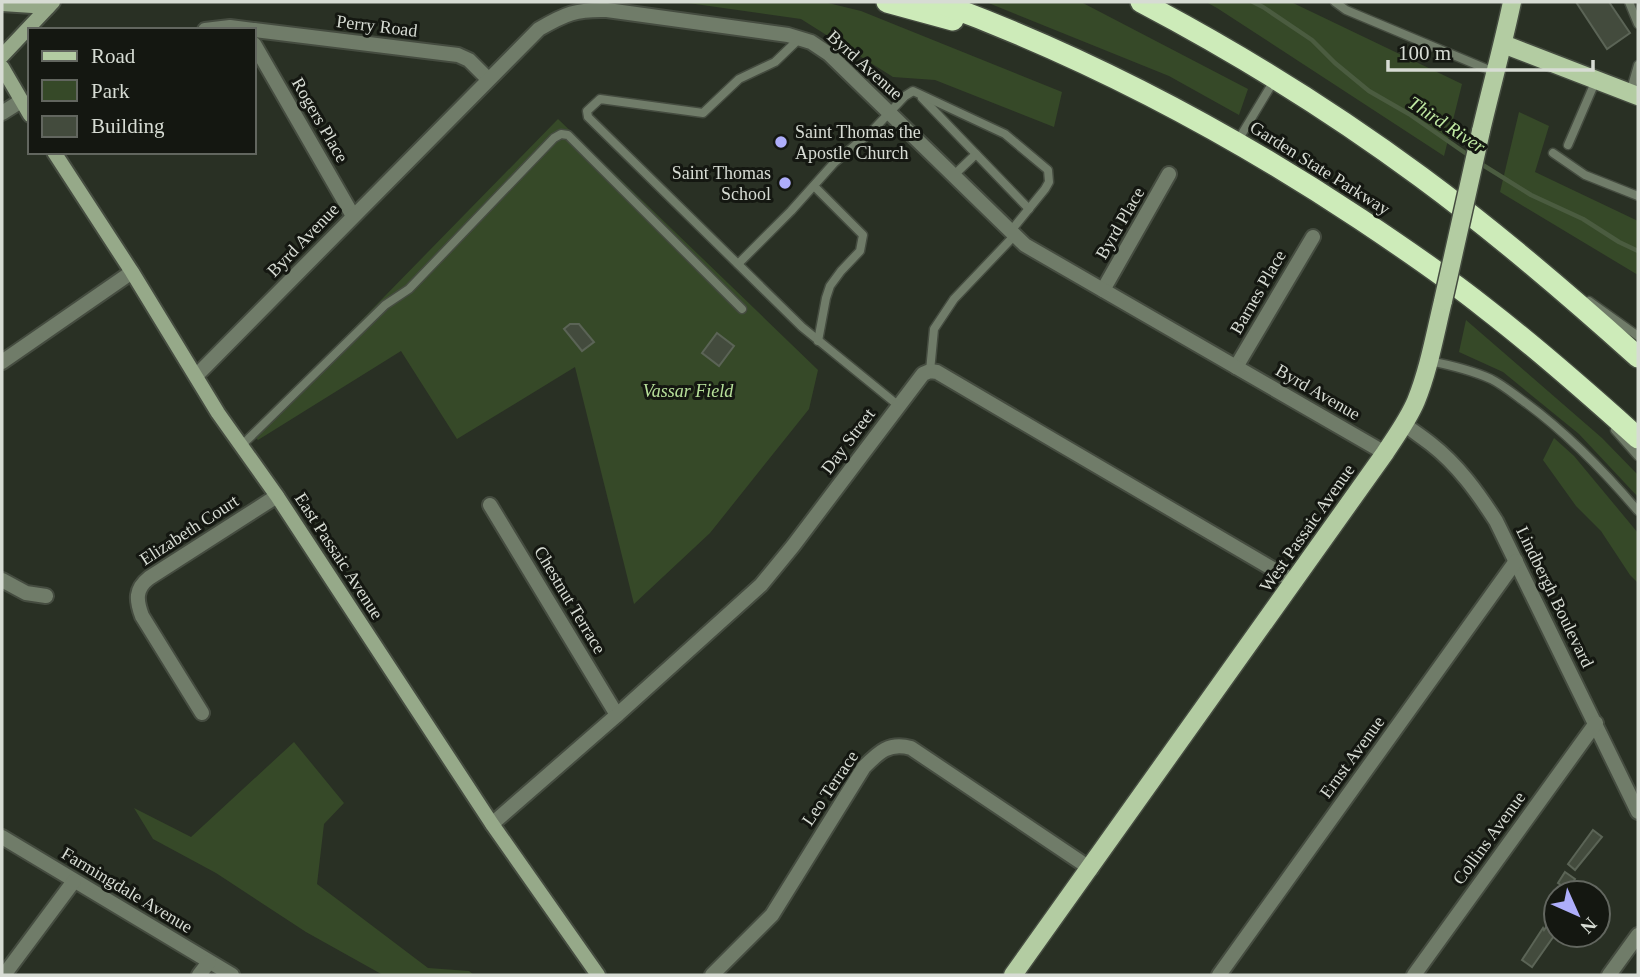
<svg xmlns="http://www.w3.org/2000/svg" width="1640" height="977" font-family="Georgia,serif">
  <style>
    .green { fill: #364928 }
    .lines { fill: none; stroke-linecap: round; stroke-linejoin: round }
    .stream { stroke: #4b5c40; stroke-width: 4.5 }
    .building { fill: #434b3d; stroke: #5b6456; stroke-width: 2 }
    .lane-casing { stroke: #454c40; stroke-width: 11 }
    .street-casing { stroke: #454c40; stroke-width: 18 }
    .secondary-casing { stroke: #454c40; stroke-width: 18 }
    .primary-casing { stroke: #454c40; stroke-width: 21 }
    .highway-casing { stroke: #454c40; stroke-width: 24 }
    .lane { stroke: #707c69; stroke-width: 8 }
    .street { stroke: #707c69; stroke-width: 14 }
    .secondary { stroke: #96a989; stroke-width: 14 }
    .primary { stroke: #b3cca2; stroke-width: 18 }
    .highway { stroke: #cdebb9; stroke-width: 21 }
    .primary-bridge-casing { stroke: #454c40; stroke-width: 21; stroke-linecap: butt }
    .primary-bridge { stroke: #b3cca2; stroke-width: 18 }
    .poi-dot { fill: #aeaefb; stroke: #141711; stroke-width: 2.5 }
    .labels { text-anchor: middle; stroke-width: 6; stroke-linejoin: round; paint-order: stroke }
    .street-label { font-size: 18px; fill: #d7dcd4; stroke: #141711 }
    .poi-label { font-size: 18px; fill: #d7dcd4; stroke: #141711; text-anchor: start }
    .park-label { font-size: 18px; font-style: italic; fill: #b7e09a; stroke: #141711 }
    .water-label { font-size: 19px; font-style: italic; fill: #bfe9a2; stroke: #141711 }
  </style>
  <rect width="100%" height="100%" fill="#293024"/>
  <g class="green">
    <path d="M681,2H824L861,11L1062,92L1054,127L935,80L893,77L801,19Z"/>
    <path d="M986,2H1081L1248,89L1239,115L1169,76Z"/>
    <path d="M1206,2H1291L1462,84L1444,156L1217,8Z"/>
    <path d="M1519,112L1549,126L1535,172L1638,221V275L1500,192Z"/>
    <path d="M558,119L818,370L809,409L710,533L634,604L575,367L457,439L401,351L258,440L251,433Z"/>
    <path d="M1466,320L1602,438L1638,475V497L1579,434L1503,372L1459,352Z"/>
    <path d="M1554,438L1574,456L1638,533V583L1630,575L1601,531L1576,506L1543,460Z"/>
    <path d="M294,742L344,803L324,824L317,884L428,968L469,971L474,975H383L306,932L216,873L153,839L134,808L191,837Z"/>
  </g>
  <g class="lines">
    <g class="stream">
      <path d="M1253,2L1263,7L1312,40L1335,63L1369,91L1409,114L1471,157"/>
      <path d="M1478,162L1531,195L1583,219L1619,242L1638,251"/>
    </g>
  </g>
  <g class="building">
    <path d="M1576,2H1609L1630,33L1607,49Z"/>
    <path d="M570,324H579L594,342L582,351L564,329Z"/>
    <path d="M717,333L734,346L719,366L702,353Z"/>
    <path d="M1593,830L1602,837L1575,870L1568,864Z"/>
    <path d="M1565,872L1575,879L1568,890L1558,883Z"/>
    <path d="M1556,913V933L1532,967L1522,960L1543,928L1544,930Z"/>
  </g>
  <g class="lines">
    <defs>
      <g id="lane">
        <path d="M1335,2L1346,10L1494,72"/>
        <path d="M1629,2L1638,24"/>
        <path d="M800,38L775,62L739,79L703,113L600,99L587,111L588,117L802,327L899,406"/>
        <path d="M1630,93L1638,65"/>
        <path d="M922,98L1029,209"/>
        <path d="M1237,142L1275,79"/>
        <path d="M1568,145L1596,80"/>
        <path d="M1553,153L1585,175L1638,196"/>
        <path d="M953,176L976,154"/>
        <path d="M814,186L863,235L860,251L841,271L830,286L826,298L818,341"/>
        <path d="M738,264L791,211L834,163L872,131L905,96L913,91L1005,134L1048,170L1049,182L1045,189L1010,232"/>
        <path d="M1589,301L1638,336"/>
        <path d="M1429,361C1450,365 1471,370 1491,379C1503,385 1515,395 1526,403C1568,434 1604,471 1638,511"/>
        <path d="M930,371L934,329L954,299L1014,236"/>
        <path d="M1615,430L1638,456"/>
        <path d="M241,446L385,305L409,289L554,138L561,134L568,135L742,309"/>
      </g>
      <g id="street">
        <path d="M205,30L230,27L253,30"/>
        <path d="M254,30L458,55L469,60L488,79"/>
        <path d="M254,44L353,216"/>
        <path d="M2,113L21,101"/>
        <path d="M1103,290L1169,174"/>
        <path d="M2,362L132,272"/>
        <path d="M1236,367L1313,237"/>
        <path d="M196,376L539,29C565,14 576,9 607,10L788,35L811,42L829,54L1025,245L1385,453"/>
        <path d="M1404,424C1413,431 1422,437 1431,444C1458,465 1478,493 1496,521L1638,812"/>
        <path d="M490,505L617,715"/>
        <path d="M2,580L26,593L46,596"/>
        <path d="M202,713L142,616C136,600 135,589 149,578L277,496"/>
        <path d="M492,824L617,715L761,585L793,546L923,374L930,371L937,372L1295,582"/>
        <path d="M2,837L232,975"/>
        <path d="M4,975L74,881"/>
        <path d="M199,975L209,962"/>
        <path d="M712,975L772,915L864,767C879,752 889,742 911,748L1091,869"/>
        <path d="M1219,975L1516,561"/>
        <path d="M1414,975L1596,723"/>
        <path d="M1609,975L1638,935"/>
      </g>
      <g id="secondary">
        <path d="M2,4L48,7"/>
        <path d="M2,56L53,2"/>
        <path d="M2,67L30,115"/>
        <path d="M54,152L132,272L218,413L277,496L492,824L598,975"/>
      </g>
      <g id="primary">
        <path d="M1503,44L1638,96"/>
        <path d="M1481,131C1491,88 1503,45 1512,2"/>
        <path d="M1013,975L1385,453C1396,436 1408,420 1416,401C1429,369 1435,334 1443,301"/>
      </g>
      <g id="highway">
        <path d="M887,2L953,20"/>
        <path d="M937,2C1087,57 1227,131 1360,219C1402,247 1445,276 1485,308C1538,349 1588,393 1638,438"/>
        <path d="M1141,2C1238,53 1333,112 1421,177C1497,233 1568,294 1638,357"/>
      </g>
    </defs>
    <use href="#lane" class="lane-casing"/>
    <use href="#street" class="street-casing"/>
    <use href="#secondary" class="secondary-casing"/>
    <use href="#primary" class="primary-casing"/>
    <use href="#highway" class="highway-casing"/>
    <use href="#lane" class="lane"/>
    <use href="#street" class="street"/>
    <use href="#secondary" class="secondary"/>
    <use href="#primary" class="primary"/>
    <use href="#highway" class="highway"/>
    <defs>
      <path id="primary-bridge" d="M1443,301L1481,131"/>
    </defs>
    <use href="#primary-bridge" class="primary-bridge-casing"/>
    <use href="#primary-bridge" class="primary-bridge"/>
  </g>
  <g class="poi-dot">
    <circle cx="781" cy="142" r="7"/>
    <circle cx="785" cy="183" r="7"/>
  </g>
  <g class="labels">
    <g class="street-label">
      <text transform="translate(377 26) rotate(7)" y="6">Perry Road</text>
      <text transform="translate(865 65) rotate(42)" y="6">Byrd Avenue</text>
      <text transform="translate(320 120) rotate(60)" y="6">Rogers Place</text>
      <text transform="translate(1320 168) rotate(32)" y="6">Garden State Parkway</text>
      <text transform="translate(1120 223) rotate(-60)" y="6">Byrd Place</text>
      <text transform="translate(303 240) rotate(-46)" y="6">Byrd Avenue</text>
      <text transform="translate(1258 292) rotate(-60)" y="6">Barnes Place</text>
      <text transform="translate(1318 392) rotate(30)" y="6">Byrd Avenue</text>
      <text transform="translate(848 441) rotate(-53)" y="6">Day Street</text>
      <text transform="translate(1307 528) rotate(-55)" y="6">West Passaic Avenue</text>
      <text transform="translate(189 530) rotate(-33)" y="6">Elizabeth Court</text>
      <text transform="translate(339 556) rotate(57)" y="6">East Passaic Avenue</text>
      <text transform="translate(1555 597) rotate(64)" y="6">Lindbergh Boulevard</text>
      <text transform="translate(570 600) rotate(59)" y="6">Chestnut Terrace</text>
      <text transform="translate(1352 757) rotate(-54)" y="6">Ernst Avenue</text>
      <text transform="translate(830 788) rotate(-56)" y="6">Leo Terrace</text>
      <text transform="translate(1489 838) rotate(-54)" y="6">Collins Avenue</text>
      <text transform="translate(127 890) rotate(31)" y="6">Farmingdale Avenue</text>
    </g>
    <g class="poi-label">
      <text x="795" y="138">Saint Thomas the<tspan x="795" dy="21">Apostle Church</tspan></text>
      <text x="771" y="179" text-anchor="end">Saint Thomas<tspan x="771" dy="21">School</tspan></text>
    </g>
    <g class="park-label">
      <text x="688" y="397">Vassar Field</text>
    </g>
    <g class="water-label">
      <text transform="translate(1447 124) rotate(33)" y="7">Third River</text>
    </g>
  </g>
  <rect width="1640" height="977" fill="none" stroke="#d7dcd4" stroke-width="7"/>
  <rect x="28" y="28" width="228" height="126" fill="#141711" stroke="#62665f" stroke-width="2"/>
  <rect x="42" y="51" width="35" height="10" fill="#b3cca2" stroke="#62665f" stroke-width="2"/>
  <text x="91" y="63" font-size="21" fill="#d7dcd4">Road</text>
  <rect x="42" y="80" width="35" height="21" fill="#364928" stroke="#62665f" stroke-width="2"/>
  <text x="91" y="98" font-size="21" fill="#d7dcd4">Park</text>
  <rect x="42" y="116" width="35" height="21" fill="#434b3d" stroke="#62665f" stroke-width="2"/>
  <text x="91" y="133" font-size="21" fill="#d7dcd4">Building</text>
  <g transform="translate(1577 914) rotate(135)"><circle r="33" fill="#141711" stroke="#62665f" stroke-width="2"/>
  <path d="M0-5L12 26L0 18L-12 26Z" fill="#aeaefb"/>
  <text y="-10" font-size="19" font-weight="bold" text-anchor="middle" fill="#d7dcd4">N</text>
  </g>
  <path d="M1388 60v10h205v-10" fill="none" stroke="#d7dcd4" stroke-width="3.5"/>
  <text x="1398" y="60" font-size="21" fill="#d7dcd4" stroke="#141711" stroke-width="5" paint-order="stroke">100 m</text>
</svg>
